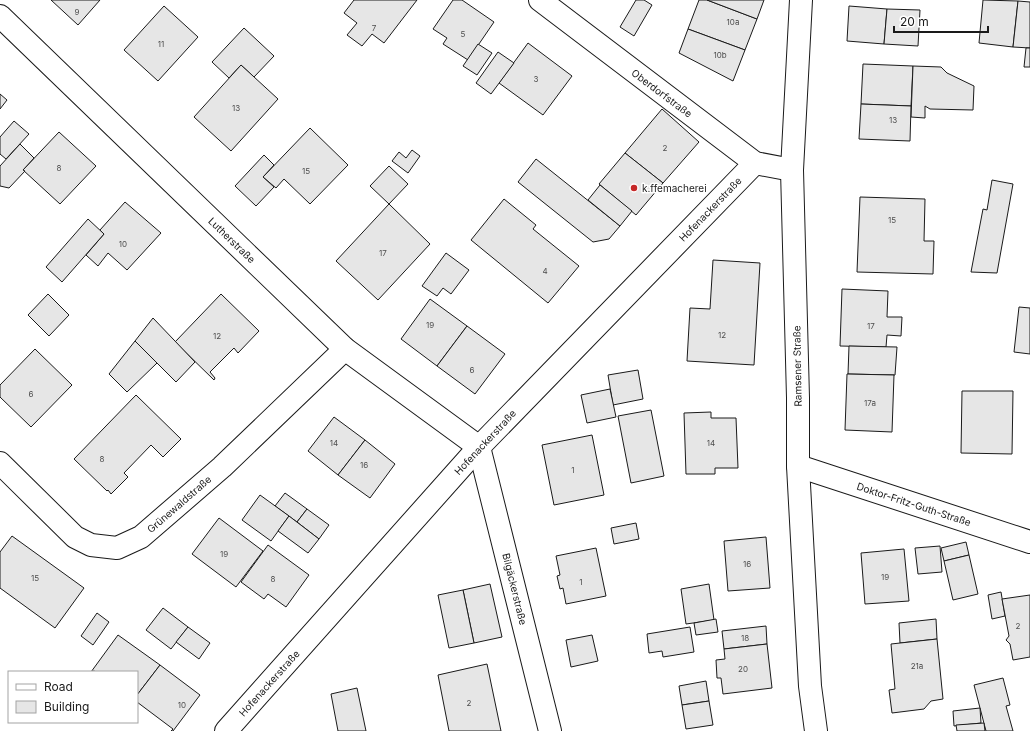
<svg xmlns="http://www.w3.org/2000/svg" width="1030" height="731" font-family="Inter,sans-serif">
  <style>
    .building { fill: #e6e6e6; stroke: #1a1a1a }
    .lines { fill: none; stroke-linecap: round; stroke-linejoin: round }
    .minor-casing { stroke: #1a1a1a; stroke-width: 24 }
    .major-casing { stroke: #1a1a1a; stroke-width: 24 }
    .minor { stroke: #fff; stroke-width: 22 }
    .major { stroke: #fff; stroke-width: 22 }
    .poi-dot { fill: #c62828; stroke: #fff; stroke-width: 1.5 }
    .labels { text-anchor: middle; stroke-width: 3; stroke-linejoin: round; paint-order: stroke }
    .number-label { font-size: 8px; fill: #4d4d4d }
    .street-label { font-size: 10px; fill: #1a1a1a; stroke: #fff }
    .poi-label { font-size: 10px; fill: #1a1a1a; stroke: #fff; text-anchor: start }
  </style>
  <rect width="100%" height="100%" fill="#fff"/>
  <g class="building">
    <path d="M51,0H100L78,25Z"/>
    <path d="M354,0H417L384,43L372,34L362,46L347,35L357,23L344,13Z"/>
    <path d="M453,0H462L494,22L468,60L443,44L447,38L433,29Z"/>
    <path d="M636,0H644L652,5L634,36L620,27Z"/>
    <path d="M699,0H707L757,19L745,50L688,29Z"/>
    <path d="M707,0H764L757,19Z"/>
    <path d="M983,0L1018,1L1013,47L979,43Z"/>
    <path d="M1018,1L1030,2V48L1013,47Z"/>
    <path d="M164,6L198,37L158,81L124,50Z"/>
    <path d="M849,6L887,9L884,44L847,41Z"/>
    <path d="M887,9L920,10L918,46L884,44Z"/>
    <path d="M244,28L274,56L254,77L241,65L229,78L212,62Z"/>
    <path d="M688,29L745,50L733,81L679,53Z"/>
    <path d="M528,43L572,76L543,115L499,83Z"/>
    <path d="M478,44L492,53L477,75L463,66Z"/>
    <path d="M1026,48H1030V67H1024Z"/>
    <path d="M498,52L514,63L491,94L476,83Z"/>
    <path d="M863,64L913,66L911,106L861,104Z"/>
    <path d="M241,65L278,99L231,151L194,117Z"/>
    <path d="M913,66L941,67L947,73L974,86L973,110L930,109L925,106V118L911,117Z"/>
    <path d="M0,94L7,100L0,109Z"/>
    <path d="M861,104L911,106L910,141L859,139Z"/>
    <path d="M662,109L699,142L663,183L625,153Z"/>
    <path d="M14,121L29,134L6,159L0,154V137Z"/>
    <path d="M310,128L348,165L310,204L284,179L276,188L263,177Z"/>
    <path d="M59,132L96,166L60,204L23,170Z"/>
    <path d="M20,144L34,158L23,170L25,171L9,188L0,186V166Z"/>
    <path d="M412,150L420,156L408,173L392,161L399,152L406,158Z"/>
    <path d="M625,153L663,183L636,215L599,184Z"/>
    <path d="M264,155L274,165L263,177L274,187L256,206L235,186Z"/>
    <path d="M536,159L620,226L609,239L593,242L518,182Z"/>
    <path d="M389,166L408,184L389,204L370,186Z"/>
    <path d="M992,180L1013,184L997,273L971,272L983,209L987,210Z"/>
    <path d="M600,185L632,211L620,226L588,200Z"/>
    <path d="M860,197L925,199L924,241H934L933,274L857,272Z"/>
    <path d="M504,199L536,225L533,229L579,266L548,303L471,240Z"/>
    <path d="M125,202L161,233L127,270L108,253L98,266L86,255L104,234L100,230Z"/>
    <path d="M389,204L430,244L378,300L336,261Z"/>
    <path d="M88,219L104,234L62,282L46,267Z"/>
    <path d="M446,253L469,270L451,294L443,288L437,296L422,286Z"/>
    <path d="M713,260L760,263L754,365L687,361L690,308L710,309Z"/>
    <path d="M842,289L888,291L887,317H902L901,336L887,335L886,347L840,346Z"/>
    <path d="M48,294L69,315L49,336L28,315Z"/>
    <path d="M221,294L259,331L238,353L234,348L210,372L215,378L214,380L175,342Z"/>
    <path d="M430,299L467,326L437,366L401,339Z"/>
    <path d="M1019,307L1030,308V354L1014,352Z"/>
    <path d="M153,318L195,362L176,382L135,341Z"/>
    <path d="M467,326L505,354L475,394L437,366Z"/>
    <path d="M135,341L157,363L127,392L109,374Z"/>
    <path d="M849,346L897,347L895,375L848,374Z"/>
    <path d="M35,349L72,385L31,427L0,397V385Z"/>
    <path d="M638,370L643,399L613,405L608,375Z"/>
    <path d="M847,374L894,375L892,432L845,430Z"/>
    <path d="M610,389L616,417L587,423L581,395Z"/>
    <path d="M962,391H1013L1012,454L961,453Z"/>
    <path d="M136,395L181,439L163,457L151,445L124,473L128,477L111,494L108,490L107,491L74,459Z"/>
    <path d="M651,410L664,476L631,483L618,416Z"/>
    <path d="M711,412V418H736L738,468H715V474H686L684,413Z"/>
    <path d="M334,417L365,440L338,475L308,451Z"/>
    <path d="M592,435L604,495L554,505L542,445Z"/>
    <path d="M365,440L395,464L370,498L338,475Z"/>
    <path d="M285,493L307,509L297,522L275,506Z"/>
    <path d="M260,495L289,516L271,541L242,520Z"/>
    <path d="M307,509L329,525L319,539L297,522Z"/>
    <path d="M289,516L319,539L308,553L278,531Z"/>
    <path d="M219,518L263,551L236,587L192,554Z"/>
    <path d="M636,523L639,539L614,544L611,528Z"/>
    <path d="M12,536L84,588L55,628L0,588V552Z"/>
    <path d="M766,537L770,588L728,591L724,541Z"/>
    <path d="M966,542L969,555L944,561L941,548Z"/>
    <path d="M268,545L309,575L286,607L268,594L264,599L241,582Z"/>
    <path d="M940,546L942,572L918,574L915,548Z"/>
    <path d="M596,548L606,596L566,604L563,588L560,589L557,576L560,575L556,556Z"/>
    <path d="M904,549L909,601L865,604L861,553Z"/>
    <path d="M969,555L978,594L953,600L944,561Z"/>
    <path d="M490,584L502,637L474,643L463,590Z"/>
    <path d="M709,584L714,620L686,624L681,589Z"/>
    <path d="M463,590L474,643L449,648L438,595Z"/>
    <path d="M1001,592L1005,616L992,619L988,595Z"/>
    <path d="M1030,595V657L1013,660L1010,644L1006,640L1009,636L1002,599Z"/>
    <path d="M163,608L188,627L171,649L146,630Z"/>
    <path d="M97,613L109,622L93,645L81,636Z"/>
    <path d="M716,619L718,632L696,635L694,623Z"/>
    <path d="M936,619L937,639L900,643L899,623Z"/>
    <path d="M766,626L767,644L724,649L722,631Z"/>
    <path d="M188,627L210,643L199,659L176,642Z"/>
    <path d="M690,627L694,652L663,657L662,651L649,653L647,634Z"/>
    <path d="M118,635L160,665L137,695V672H96L94,671L91,672Z"/>
    <path d="M592,635L598,661L571,667L566,640Z"/>
    <path d="M937,639L943,699L931,701L924,709L892,713L889,690L895,689L891,644Z"/>
    <path d="M767,644L772,688L723,694L721,678H717L716,660L725,659L724,649Z"/>
    <path d="M487,664L501,731H449L438,675Z"/>
    <path d="M160,665L200,695L173,731H171L173,729L137,702V695Z"/>
    <path d="M1003,678L1010,705L1006,706L1013,731H986L974,685Z"/>
    <path d="M706,681L709,701L682,705L679,686Z"/>
    <path d="M357,688L366,731H338L331,694Z"/>
    <path d="M709,701L713,725L686,729L682,705Z"/>
    <path d="M980,708L981,723L954,726L953,711Z"/>
    <path d="M984,723L985,731H957L956,725Z"/>
  </g>
  <g class="lines">
    <defs>
      <g id="minor">
        <path d="M540,0L755,163L792,170"/>
        <path d="M0,16L345,349L479,447L550,731"/>
        <path d="M0,463L75,537L91,545L117,548L141,537L222,467L345,349"/>
        <path d="M798,466L1030,542"/>
        <path d="M226,731L479,447L755,163"/>
      </g>
      <path id="major" d="M801,0L792,170L798,398V466L810,686L816,731"/>
    </defs>
    <use href="#minor" class="minor-casing"/>
    <use href="#major" class="major-casing"/>
    <use href="#minor" class="minor"/>
    <use href="#major" class="major"/>
  </g>
  <circle class="poi-dot" cx="634" cy="188" r="4"/>
  <g class="labels">
    <g class="number-label">
      <text x="77" y="15">9</text>
      <text x="733" y="25">10a</text>
      <text x="374" y="31">7</text>
      <text x="463" y="37">5</text>
      <text x="161" y="47">11</text>
      <text x="720" y="58">10b</text>
      <text x="536" y="82">3</text>
      <text x="236" y="111">13</text>
      <text x="893" y="123">13</text>
      <text x="665" y="151">2</text>
      <text x="59" y="171">8</text>
      <text x="306" y="174">15</text>
      <text x="892" y="223">15</text>
      <text x="123" y="247">10</text>
      <text x="383" y="256">17</text>
      <text x="545" y="274">4</text>
      <text x="430" y="328">19</text>
      <text x="871" y="329">17</text>
      <text x="722" y="338">12</text>
      <text x="217" y="339">12</text>
      <text x="472" y="373">6</text>
      <text x="31" y="397">6</text>
      <text x="870" y="406">17a</text>
      <text x="334" y="446">14</text>
      <text x="711" y="446">14</text>
      <text x="102" y="462">8</text>
      <text x="364" y="468">16</text>
      <text x="573" y="473">1</text>
      <text x="224" y="557">19</text>
      <text x="747" y="567">16</text>
      <text x="885" y="580">19</text>
      <text x="35" y="581">15</text>
      <text x="273" y="582">8</text>
      <text x="581" y="585">1</text>
      <text x="1018" y="629">2</text>
      <text x="745" y="641">18</text>
      <text x="917" y="669">21a</text>
      <text x="743" y="672">20</text>
      <text x="469" y="706">2</text>
      <text x="182" y="708">10</text>
    </g>
    <g class="street-label">
      <text transform="translate(662 93) rotate(37)" y="4">Oberdorfstraße</text>
      <text transform="translate(710 209) rotate(-46)" y="4">Hofenackerstraße</text>
      <text transform="translate(232 240) rotate(44)" y="4">Lutherstraße</text>
      <text transform="translate(797 366) rotate(-91)" y="4">Ramsener Straße</text>
      <text transform="translate(485 442) rotate(-47)" y="4">Hofenackerstraße</text>
      <text transform="translate(179 504) rotate(-41)" y="4">Grünewaldstraße</text>
      <text transform="translate(914 504) rotate(18)" y="4">Doktor-Fritz-Guth-Straße</text>
      <text transform="translate(515 589) rotate(76)" y="4">Bilgäckerstraße</text>
      <text transform="translate(269 683) rotate(-48)" y="4">Hofenackerstraße</text>
    </g>
    <g class="poi-label">
      <text x="642" y="192">k.ffemacherei</text>
    </g>
  </g>
  <rect x="8" y="671" width="130" height="52" fill="#ffffff" stroke="#a3a3a3"/>
  <rect x="16" y="684" width="20" height="6" fill="#ffffff" stroke="#a3a3a3"/>
  <text x="44" y="691" font-size="12" fill="#1a1a1a">Road</text>
  <rect x="16" y="701" width="20" height="12" fill="#e6e6e6" stroke="#a3a3a3"/>
  <text x="44" y="711" font-size="12" fill="#1a1a1a">Building</text>
  <path d="M894 26v6h94v-6" fill="none" stroke="#1a1a1a" stroke-width="2"/>
  <text x="900" y="26" font-size="12" fill="#1a1a1a" stroke="#ffffff" stroke-width="3" paint-order="stroke">20 m</text>
</svg>
